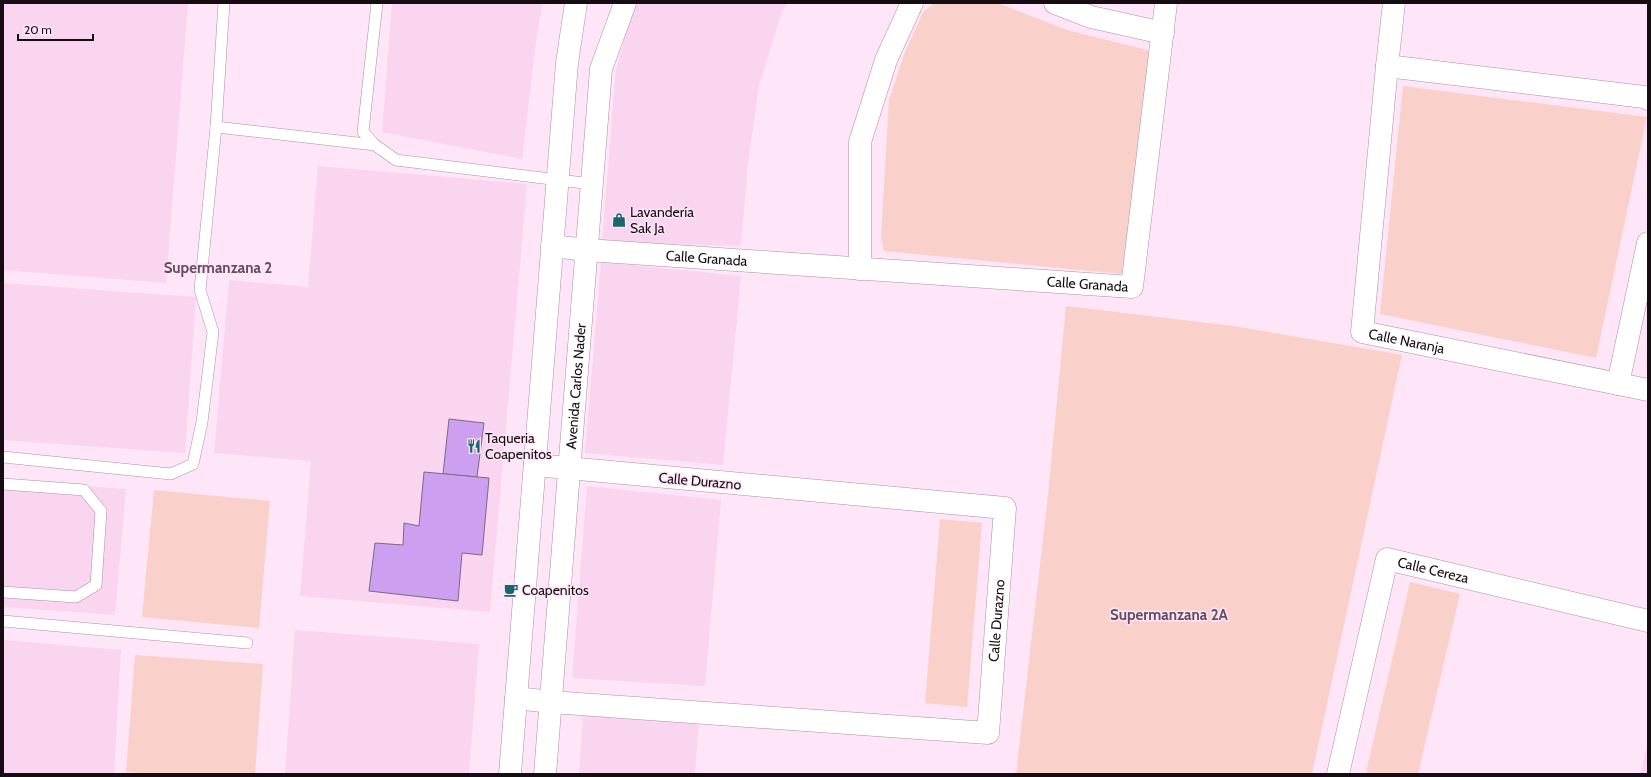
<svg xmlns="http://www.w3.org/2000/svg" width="1651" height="777" font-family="Cabin,sans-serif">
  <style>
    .built { fill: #f9d5ef }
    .green { fill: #fad0cb }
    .building { fill: #cd9ff1; stroke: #796a85 }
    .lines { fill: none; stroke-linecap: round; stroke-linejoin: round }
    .service-casing { stroke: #ac90a5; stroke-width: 12 }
    .minor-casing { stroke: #ac90a5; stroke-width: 23 }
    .tertiary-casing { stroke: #ac90a5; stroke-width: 23 }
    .service { stroke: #fff; stroke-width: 11 }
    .minor { stroke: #fff; stroke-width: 22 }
    .tertiary { stroke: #fff; stroke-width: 22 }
    .labels { text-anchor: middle; stroke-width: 3; stroke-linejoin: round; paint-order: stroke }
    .poi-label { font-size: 14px; fill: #160d14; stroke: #fee5f7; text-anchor: start }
    .street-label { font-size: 14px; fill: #160d14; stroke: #fee5f7 }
    .neighbourhood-label { font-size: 15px; font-weight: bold; fill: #654c5f; stroke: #fee5f7 }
  </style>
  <rect width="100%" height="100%" fill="#fee5f7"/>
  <g class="built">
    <path d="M3,3H188L166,283L3,270Z"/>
    <path d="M392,3H543L538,26L522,159L382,132Z"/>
    <path d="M635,3H788L782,12L759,86L748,163L741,246L602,242L616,69Z"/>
    <path d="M318,166L527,184L490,612L300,596L311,461L214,453L229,280L308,287Z"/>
    <path d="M601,262L741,276L723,465L585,453Z"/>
    <path d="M3,283L196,297L185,453L3,440Z"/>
    <path d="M3,480L126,489L115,615L3,607Z"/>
    <path d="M587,486L721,500L705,686L572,678Z"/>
    <path d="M295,630L479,644L469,774H285Z"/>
    <path d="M3,640L121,650L114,774H3Z"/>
    <path d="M583,714L699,721L695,774H579Z"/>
    <path d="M1648,743V774H1640Z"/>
  </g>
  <g class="green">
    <path d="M935,3H998L1067,30L1151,51L1122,274L884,251L881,237L889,100L905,52L923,12Z"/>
    <path d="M1403,86L1647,117L1596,358L1380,314Z"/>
    <path d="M1066,306L1234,326L1402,355L1312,774H1016L1048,495Z"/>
    <path d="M154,490L270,501L259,628L142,617Z"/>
    <path d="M940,519L982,523L967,707L925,703Z"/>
    <path d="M1410,582L1460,594L1418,774H1374L1366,772Z"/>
    <path d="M135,655L263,664L255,774H152L126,772Z"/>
  </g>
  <g class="building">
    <path d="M449,419L484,423L477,477L443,474Z"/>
    <path d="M424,472L489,478L482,555L462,553L458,601L369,591L375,543L403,545L404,523L419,526Z"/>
  </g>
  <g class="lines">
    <defs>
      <g id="service">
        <path d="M224,3L216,127L375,145"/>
        <path d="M377,3L363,132L375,145L396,160L592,184"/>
        <path d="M3,457L171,474L193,464L202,422L213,332L200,290L216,127"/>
        <path d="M3,484L84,490L101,511L96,585L76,597L3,592"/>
        <path d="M3,621L247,643"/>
      </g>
      <g id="minor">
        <path d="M1055,3L1091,17L1163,33"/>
        <path id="s1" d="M1394,3L1387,66L1362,332L1648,390"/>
        <path d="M1387,66L1644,97L1648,99"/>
        <path id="s2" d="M552,246L587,250L1132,287L1166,3"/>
        <path d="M860,269V142L886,60L912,3"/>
        <path d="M1618,384L1648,243"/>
        <path id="s3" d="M516,698L551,702L988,733L1005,508L535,465"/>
        <path id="s4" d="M1338,774L1387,559L1648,621"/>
      </g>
      <g id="tertiary">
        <path d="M510,774L567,63L576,3"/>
        <path id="s5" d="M545,774L601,69L625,3"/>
      </g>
    </defs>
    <use href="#service" class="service-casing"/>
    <use href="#minor" class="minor-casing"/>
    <use href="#tertiary" class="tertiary-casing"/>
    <use href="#service" class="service"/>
    <use href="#minor" class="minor"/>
    <use href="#tertiary" class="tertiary"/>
  </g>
  <defs>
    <symbol id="shop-bare" viewBox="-9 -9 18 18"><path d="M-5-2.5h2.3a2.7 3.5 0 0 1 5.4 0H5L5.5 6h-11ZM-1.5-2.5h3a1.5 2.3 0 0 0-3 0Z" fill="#1a666f" stroke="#fee5f7" stroke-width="2.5" paint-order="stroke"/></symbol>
    <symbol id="restaurant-bare" viewBox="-9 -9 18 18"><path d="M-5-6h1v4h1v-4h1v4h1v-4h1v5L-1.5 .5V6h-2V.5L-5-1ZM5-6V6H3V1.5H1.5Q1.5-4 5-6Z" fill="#1a666f" stroke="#fee5f7" stroke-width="2.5" paint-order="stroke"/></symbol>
    <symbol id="cafe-bare" viewBox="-9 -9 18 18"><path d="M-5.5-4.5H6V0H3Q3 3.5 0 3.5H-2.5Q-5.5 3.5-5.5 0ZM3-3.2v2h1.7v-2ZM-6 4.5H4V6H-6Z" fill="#1a666f" stroke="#fee5f7" stroke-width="2.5" paint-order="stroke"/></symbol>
  </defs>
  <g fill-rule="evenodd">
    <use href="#shop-bare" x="609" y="210" width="20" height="20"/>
    <use href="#restaurant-bare" x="464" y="436" width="20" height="20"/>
    <use href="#cafe-bare" x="501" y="580" width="20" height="20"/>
  </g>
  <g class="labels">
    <g class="poi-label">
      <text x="630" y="217">Lavandería<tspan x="630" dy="16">Sak Ja</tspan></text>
      <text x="485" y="443">Taqueria<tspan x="485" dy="16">Coapenitos</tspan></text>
      <text x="522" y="595">Coapenitos</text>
    </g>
    <g class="street-label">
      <text dy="5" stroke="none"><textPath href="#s2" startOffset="155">Calle Granada</textPath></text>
      <text dy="5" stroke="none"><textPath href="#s2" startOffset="537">Calle Granada</textPath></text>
      <text dy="5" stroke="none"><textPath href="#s1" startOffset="376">Calle Naranja</textPath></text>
      <text dy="5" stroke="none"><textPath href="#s5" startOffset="389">Avenida Carlos Nader</textPath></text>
      <text transform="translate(700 481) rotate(5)" y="5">Calle Durazno</text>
      <text dy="5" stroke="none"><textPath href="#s4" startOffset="268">Calle Cereza</textPath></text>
      <text dy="5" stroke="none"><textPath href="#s3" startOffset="586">Calle Durazno</textPath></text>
    </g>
    <g class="neighbourhood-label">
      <text x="218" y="273">Supermanzana 2</text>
      <text x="1169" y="620">Supermanzana 2A</text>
    </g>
  </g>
  <rect width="1651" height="777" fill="none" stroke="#160d14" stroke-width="8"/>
  <path d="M18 34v6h75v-6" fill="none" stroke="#160d14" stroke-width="2"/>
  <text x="24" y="34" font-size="12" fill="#160d14" stroke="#fee5f7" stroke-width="3" paint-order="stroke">20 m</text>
</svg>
